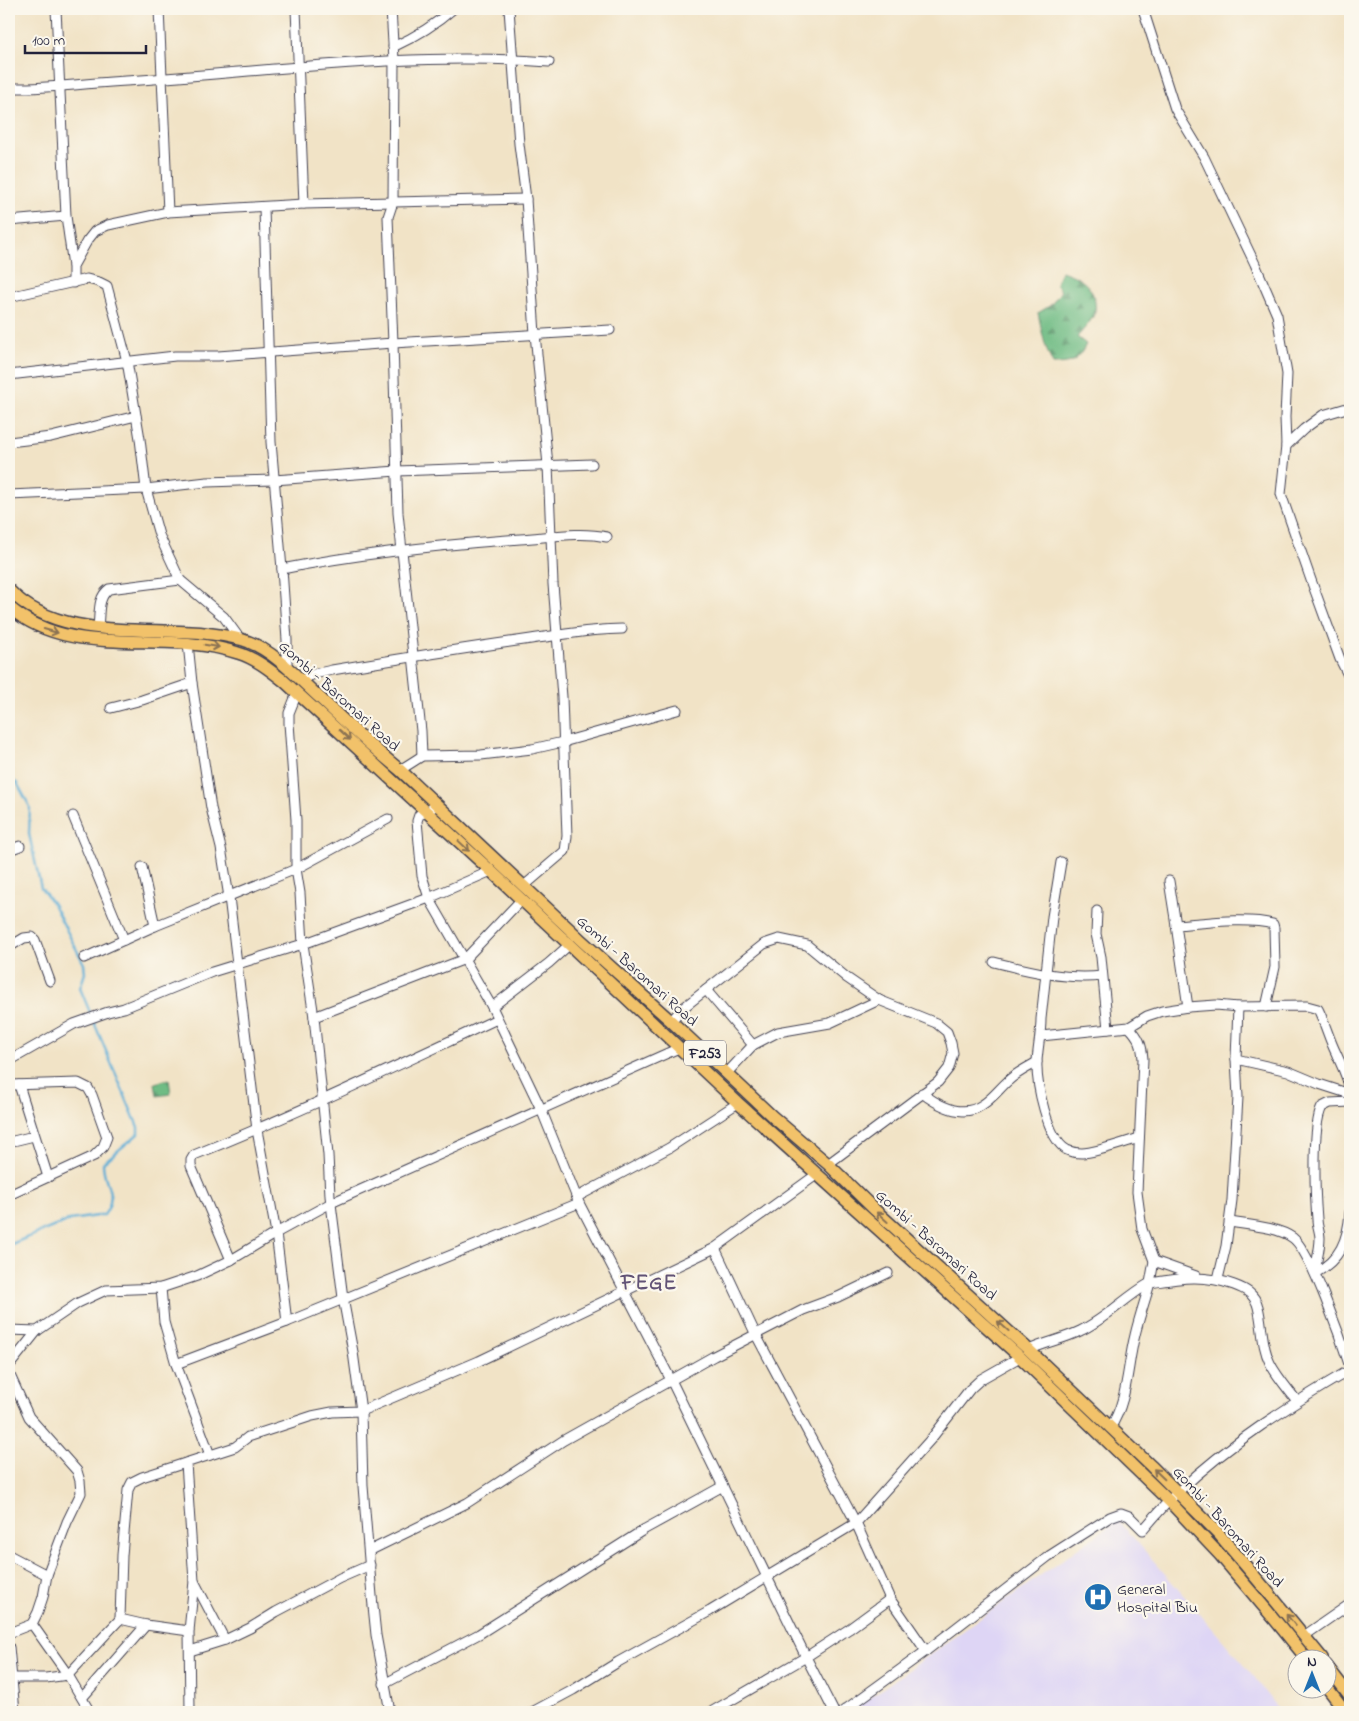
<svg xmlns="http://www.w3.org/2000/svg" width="1359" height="1721" font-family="'Indie Flower',sans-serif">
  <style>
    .built { fill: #ded5f5 }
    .forest { fill: url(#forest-firs); stroke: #486f60 }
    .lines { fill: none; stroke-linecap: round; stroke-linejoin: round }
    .stream { stroke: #59acd5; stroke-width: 2.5 }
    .minor-casing { stroke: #413f50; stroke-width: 11 }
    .major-casing { stroke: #413f50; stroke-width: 14 }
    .minor { stroke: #fff; stroke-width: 9 }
    .major { stroke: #f2c26a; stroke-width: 11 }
    .oneway { stroke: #8a7252 }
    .labels { text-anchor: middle; stroke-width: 4.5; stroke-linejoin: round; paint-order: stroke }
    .shield { fill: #fbf7ec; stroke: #636270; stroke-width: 1 }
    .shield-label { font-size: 15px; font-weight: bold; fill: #22223b }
    .street-label { font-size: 16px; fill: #22223b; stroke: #fbf7ec }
    .poi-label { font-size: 16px; fill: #22223b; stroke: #fbf7ec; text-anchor: start }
    .district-label { font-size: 21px; font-weight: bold; letter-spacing: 1px; fill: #625376; stroke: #fbf7ec }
  </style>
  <defs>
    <pattern id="forest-firs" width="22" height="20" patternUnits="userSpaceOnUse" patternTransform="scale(1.25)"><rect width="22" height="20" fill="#6fbc84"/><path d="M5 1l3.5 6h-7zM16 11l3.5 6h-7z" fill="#5b986d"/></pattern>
  </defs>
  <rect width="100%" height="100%" fill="#fbf7ec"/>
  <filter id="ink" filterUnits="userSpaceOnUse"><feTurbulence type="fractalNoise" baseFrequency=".02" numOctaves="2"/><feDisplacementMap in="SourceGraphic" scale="10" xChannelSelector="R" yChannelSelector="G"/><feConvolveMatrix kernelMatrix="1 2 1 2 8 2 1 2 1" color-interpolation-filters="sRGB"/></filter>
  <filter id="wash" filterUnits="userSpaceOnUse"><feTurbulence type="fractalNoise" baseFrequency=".0096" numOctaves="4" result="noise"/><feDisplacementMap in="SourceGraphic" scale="20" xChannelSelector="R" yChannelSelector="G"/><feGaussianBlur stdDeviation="1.12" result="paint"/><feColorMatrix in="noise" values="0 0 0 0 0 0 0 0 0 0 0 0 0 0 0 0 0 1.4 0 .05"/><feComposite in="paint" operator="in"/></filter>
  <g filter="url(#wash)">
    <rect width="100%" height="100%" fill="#f1e3c6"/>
    <path class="built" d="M1118,1520L1252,1674L1281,1712H850Z"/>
    <g class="forest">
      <path d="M1061,271C1080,276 1098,289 1095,311C1093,320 1083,330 1077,337L1086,344C1078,361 1072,364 1053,364C1044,347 1042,331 1038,313L1051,305L1061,291L1056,284Z"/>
      <path d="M169,1079L171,1094L157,1096L155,1083Z"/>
    </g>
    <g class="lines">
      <g class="stream">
        <path d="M9,779L17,783L30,807L29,834L41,888L53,904L84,964L85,973L80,988L91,1015"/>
        <path d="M9,1245L70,1220L104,1215C119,1195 103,1184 103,1163L138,1134V1127L93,1020"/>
      </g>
    </g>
  </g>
  <g filter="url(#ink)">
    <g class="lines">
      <defs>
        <g id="minor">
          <path d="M56,9L66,216L73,266"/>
          <path d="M159,9L168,212"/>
          <path d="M296,9L304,204"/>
          <path d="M509,9L519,144L526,199L535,334L548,465L553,584L562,697L567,836L565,851L524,886"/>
          <path d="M1143,9L1175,109L1204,157L1255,264L1277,315L1287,374L1285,417L1286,446L1281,494L1311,580L1340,659L1350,679"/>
          <path d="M393,47C415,37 435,25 453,9"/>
          <path d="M9,88C43,89 77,84 111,82C257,73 403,51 549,62"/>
          <path d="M264,208L271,442L282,569L287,640V667"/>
          <path d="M9,221L66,216"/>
          <path d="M73,283V266L87,241L95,231L108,225L168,212L304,204L526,199"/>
          <path d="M9,297L87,279L99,282L107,286L127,361L140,439L146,489L159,535L180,580L224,617L240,639"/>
          <path d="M9,375L175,356H218L393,343L388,217L393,202L394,60L391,9"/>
          <path d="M9,442L51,437L136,416"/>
          <path d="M1286,446L1304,429L1323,415L1350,407"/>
          <path d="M9,495L146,489L207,482L274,480L397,471L592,464"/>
          <path d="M282,569C362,553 440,545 520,539C550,537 579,531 607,537"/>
          <path d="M98,627C100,613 97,598 109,589L180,580"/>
          <path d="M188,643L192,683L211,808L221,848L229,897L257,1130L276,1233L287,1322"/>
          <path d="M301,680L314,674L332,670C398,659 465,648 531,639C562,635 591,629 622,629"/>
          <path d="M297,693L289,713V723L296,820V869L300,893L303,944L314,1017L328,1155L330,1196L343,1298L353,1352L361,1411L363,1486L372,1596L376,1635L390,1712"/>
          <path d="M111,708L142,700L192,683"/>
          <path d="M422,756L421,731L398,513L393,343L610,330"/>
          <path d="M400,770L422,756L481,755L532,749L563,742L677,710"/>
          <path d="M436,805L427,812L419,815L417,821L422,876L429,898L492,1007L541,1109L579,1203L671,1380L806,1657L711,1712"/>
          <path d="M73,816L124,940"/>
          <path d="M9,850L20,846"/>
          <path d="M1061,862L1052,917L1041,1019C1041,1033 1038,1047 1037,1061C1036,1083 1047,1139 1067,1150C1071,1152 1078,1153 1082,1153C1094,1153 1126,1142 1139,1138"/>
          <path d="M142,867L155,926"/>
          <path d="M1169,881L1176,925"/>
          <path d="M1097,911L1096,934L1101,957L1108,1029"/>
          <path d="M9,947L24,938L32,937L35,940L50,981"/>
          <path d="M84,958L155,926L296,869L388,819"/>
          <path d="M994,962C1029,971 1066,980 1102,976"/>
          <path d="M706,990L753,1045"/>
          <path d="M492,1007L549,963L569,945"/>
          <path d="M1188,1007L1176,925C1204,923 1246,917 1273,924L1274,928L1275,967L1266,1007"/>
          <path d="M314,1017L465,959L521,900"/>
          <path d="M671,1021L683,1008L764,944L779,939L807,945L847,978L879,1000L936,1023L947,1032L951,1043L953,1053L949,1068L938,1082L828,1164"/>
          <path d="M1041,1036L1129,1027L1147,1016L1162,1011L1188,1007L1216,1005L1238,1007L1307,1006L1318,1009C1325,1023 1329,1039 1336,1053C1342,1067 1347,1075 1350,1090"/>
          <path d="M1236,1059L1288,1071L1319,1084L1350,1094"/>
          <path d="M9,1061L74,1024L108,1012L124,1008L212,972L303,944L429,898L491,871"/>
          <path d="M727,1073L753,1045L778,1032L830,1023L879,1000"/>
          <path d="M9,1085L78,1083L88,1088L92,1095L107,1137L103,1147L94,1156L9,1195"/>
          <path d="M19,1085L48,1177"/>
          <path d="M922,1093C939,1106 962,1119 982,1105C992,1099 999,1089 1008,1081C1016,1073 1027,1068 1037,1062"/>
          <path d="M9,1142L34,1136"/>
          <path d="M577,1197L669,1148L738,1103"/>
          <path d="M1230,1222C1248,1225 1278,1227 1293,1238C1311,1252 1342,1342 1350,1367"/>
          <path d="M715,1248L756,1335L856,1523L890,1599"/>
          <path d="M231,1260L191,1166V1160L194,1155C297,1114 396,1066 497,1019"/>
          <path d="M1154,1261L1196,1276"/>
          <path d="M1315,1273C1316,1262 1320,1250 1320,1238C1320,1232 1317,1226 1317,1219C1315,1196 1312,1125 1322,1107L1330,1103L1350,1102"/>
          <path d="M1315,1273C1340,1260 1348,1240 1350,1212"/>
          <path d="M1218,1279L1226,1246L1232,1200L1238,1097L1236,1059L1238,1007"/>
          <path d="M161,1288L164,1322L176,1364L210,1455"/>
          <path d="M9,1330L37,1331L78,1303L106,1290L161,1288L197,1276L231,1260L276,1233L331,1203L679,1048"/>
          <path d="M1029,1350C1046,1342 1064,1339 1080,1331C1106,1319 1125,1297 1150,1283L1154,1261L1142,1229L1137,1192L1143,1059C1142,1045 1139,1037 1129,1027"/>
          <path d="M176,1364L287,1322L579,1203"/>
          <path d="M9,1366L37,1331"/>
          <path d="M9,1373L29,1417L77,1471L80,1481L81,1493L67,1522L47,1575L43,1597L38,1612L32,1624L68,1675L90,1712"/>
          <path d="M1110,1428C1128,1401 1127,1366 1135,1335C1139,1318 1145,1301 1150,1283C1181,1278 1204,1274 1234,1285C1245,1289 1255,1294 1258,1307C1263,1326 1261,1345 1270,1363C1277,1377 1288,1389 1297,1401"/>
          <path d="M186,1463L194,1581L189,1631L190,1712"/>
          <path d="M369,1551L467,1503L564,1440L714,1356L803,1310L838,1297L888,1273"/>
          <path d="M9,1555L47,1575"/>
          <path d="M194,1581L225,1640"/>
          <path d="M189,1631L146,1625L120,1619L122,1555L128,1490L132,1482L142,1477L235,1447L248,1437L312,1416L332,1412L361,1411L479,1361L715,1248L816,1175"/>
          <path d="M9,1633L32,1624"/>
          <path d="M1304,1636L1350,1604"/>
          <path d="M9,1647L15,1712"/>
          <path d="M190,1651L225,1640L250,1628L276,1612L340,1578L370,1565"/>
          <path d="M12,1678H46L68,1675L120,1619"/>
          <path d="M384,1684L479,1634L645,1529L723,1486"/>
          <path d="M82,1698L146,1625"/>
          <path d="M532,1712L573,1690L618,1662L710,1611L856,1523L931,1439L970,1389L981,1379L1020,1357"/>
          <path d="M834,1712L806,1657L849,1629L890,1599L926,1651"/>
          <path d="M842,1712L926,1651L1049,1556L1110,1517L1121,1513L1129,1516L1143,1530C1154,1517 1166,1503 1179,1491C1230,1443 1290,1405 1350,1370"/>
        </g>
        <g id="major">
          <path d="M9,590C56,640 142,627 204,633C219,635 235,636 249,642C275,652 300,680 320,698C346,723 372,747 400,770L581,940L671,1021L773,1117L828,1164L875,1210L1029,1350L1151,1466L1218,1533L1273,1598L1322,1658"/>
          <path d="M9,607C72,662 164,628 238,653C255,658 270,670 284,681L491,871L738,1103L1020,1357L1169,1501L1220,1555L1275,1620L1306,1658"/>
          <path d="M1326,1665L1350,1696"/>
          <path d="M1326,1686L1346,1712"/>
        </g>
      </defs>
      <use href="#minor" class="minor-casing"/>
      <use href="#major" class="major-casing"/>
      <use href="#minor" class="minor"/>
      <use href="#major" class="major"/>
    </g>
    <defs><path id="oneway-shaft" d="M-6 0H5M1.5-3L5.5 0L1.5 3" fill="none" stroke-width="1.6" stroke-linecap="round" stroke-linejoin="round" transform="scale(1.25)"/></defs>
    <g class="oneway">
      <use href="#oneway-shaft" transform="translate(51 631) rotate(16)"/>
      <use href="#oneway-shaft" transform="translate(212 646) rotate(9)"/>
      <use href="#oneway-shaft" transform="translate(345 735) rotate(43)"/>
      <use href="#oneway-shaft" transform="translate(464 846) rotate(43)"/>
      <use href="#oneway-shaft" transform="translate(882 1217) rotate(-138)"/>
      <use href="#oneway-shaft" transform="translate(1003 1326) rotate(-138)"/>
      <use href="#oneway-shaft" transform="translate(1159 1474) rotate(-136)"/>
      <use href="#oneway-shaft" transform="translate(1291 1620) rotate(-129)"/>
    </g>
  </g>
  <defs>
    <symbol id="hospital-disc" viewBox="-11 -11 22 22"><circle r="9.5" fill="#1f6fb2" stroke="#fbf7ec"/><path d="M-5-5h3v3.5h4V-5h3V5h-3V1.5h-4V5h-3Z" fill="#fff"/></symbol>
  </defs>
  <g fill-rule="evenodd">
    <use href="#hospital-disc" x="1082" y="1581" width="32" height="32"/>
  </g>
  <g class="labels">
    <rect class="shield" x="684" y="1040.5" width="42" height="25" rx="4"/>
    <g class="shield-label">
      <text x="705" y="1058">F253</text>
    </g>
    <g class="street-label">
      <text transform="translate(340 695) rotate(42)" y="6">Gombi - Baromari Road</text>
      <text transform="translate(638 970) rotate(42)" y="6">Gombi - Baromari Road</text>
      <text transform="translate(937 1244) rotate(42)" y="6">Gombi - Baromari Road</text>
      <text transform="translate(1229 1526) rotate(48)" y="6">Gombi - Baromari Road</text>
    </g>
    <g class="poi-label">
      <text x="1117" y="1594">General<tspan x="1117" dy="18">Hospital Biu</tspan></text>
    </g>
    <g class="district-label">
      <text x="649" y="1289">FEGE</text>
    </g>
  </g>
  <rect width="1359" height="1721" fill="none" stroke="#fbf7ec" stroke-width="30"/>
  <g transform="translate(1312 1674)"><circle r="24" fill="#fbf7ec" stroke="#a4a2a5"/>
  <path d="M0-4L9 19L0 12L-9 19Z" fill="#1f6fb2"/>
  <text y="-8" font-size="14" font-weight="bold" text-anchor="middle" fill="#22223b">N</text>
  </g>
  <path d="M25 45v8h121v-8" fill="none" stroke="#22223b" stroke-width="2.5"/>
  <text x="32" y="45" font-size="15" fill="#22223b" stroke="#fbf7ec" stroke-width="4" paint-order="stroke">100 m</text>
</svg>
